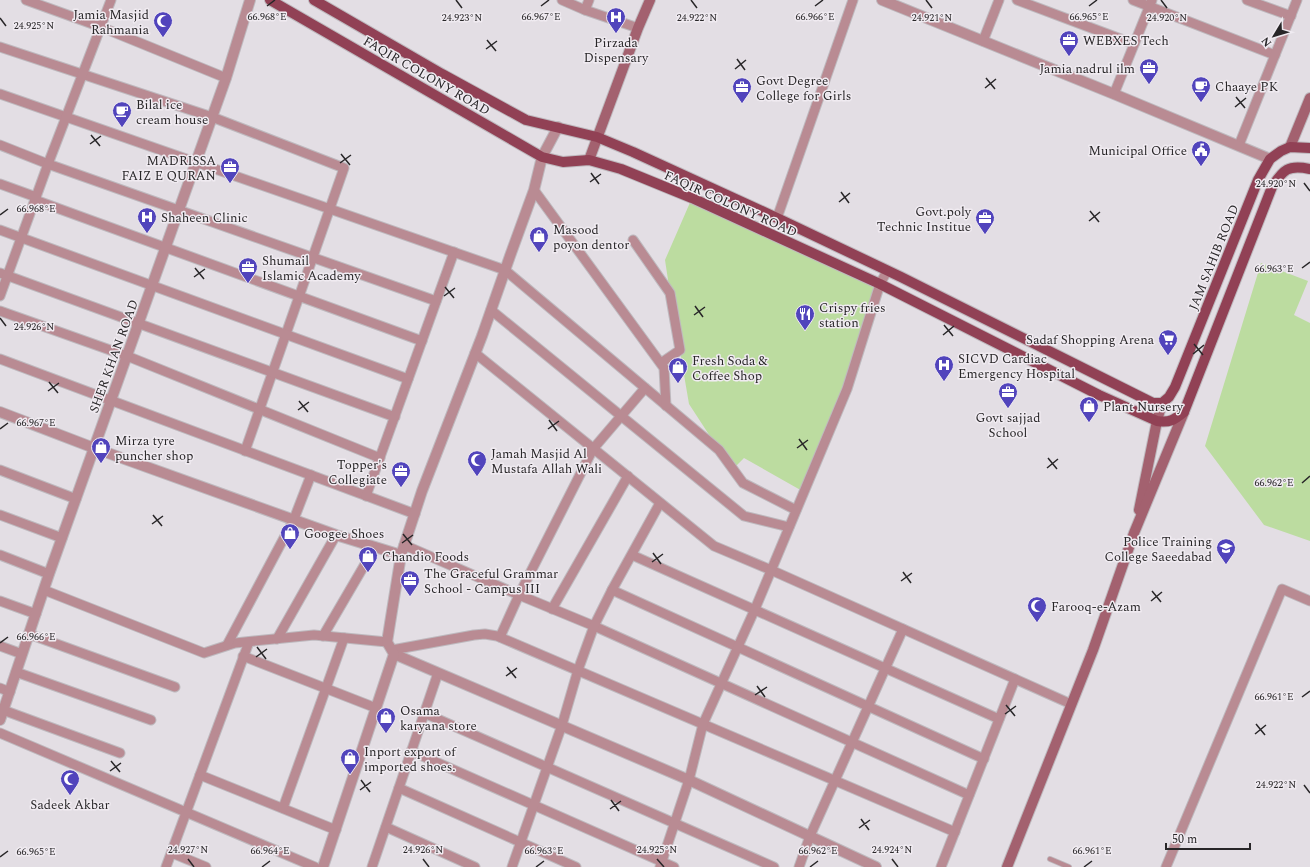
<svg xmlns="http://www.w3.org/2000/svg" width="1310" height="867" font-family="Spectral,serif">
  <style>
    .green { fill: #bcdca0 }
    .lines { fill: none; stroke-linecap: round; stroke-linejoin: round }
    .service-casing { stroke: #beb9be; stroke-width: 6 }
    .minor-casing { stroke: #beb9be; stroke-width: 11 }
    .tertiary-casing { stroke: #beb9be; stroke-width: 12 }
    .secondary-casing { stroke: #beb9be; stroke-width: 12 }
    .primary-casing { stroke: #beb9be; stroke-width: 12 }
    .service { stroke: #b98b93; stroke-width: 4.5 }
    .minor { stroke: #b98b93; stroke-width: 9 }
    .tertiary { stroke: #b98b93; stroke-width: 10 }
    .secondary { stroke: #a3616f; stroke-width: 10 }
    .primary { stroke: #914155; stroke-width: 10 }
    .ticks { fill: none; stroke: #282628; stroke-width: 1.5 }
    .labels { text-anchor: middle; stroke-width: 3; stroke-linejoin: round; paint-order: stroke }
    .poi-label { font-size: 13px; fill: #282628; stroke: #f0ebf1; text-anchor: start }
    .street-label { font-size: 13px; fill: #282628; stroke: #f0ebf1 }
    .ticks-label { font-size: 10px; text-anchor: middle; fill: #282628; stroke: #f0ebf1; stroke-width: 3; stroke-linejoin: round; paint-order: stroke }
  </style>
  <rect width="100%" height="100%" fill="#e3dee4"/>
  <g class="green">
    <path d="M692,198L880,284L847,389L804,492L744,458L733,469L719,450L689,404L670,293L665,260Z"/>
    <path d="M1261,263L1308,281L1294,315L1310,323V541L1264,525L1205,446Z"/>
  </g>
  <g class="lines">
    <defs>
      <path id="service" d="M1050,859L1069,867"/>
      <g id="minor">
        <path d="M26,0L101,27L226,78"/>
        <path d="M562,0L585,10L638,28"/>
        <path d="M1017,0L1134,44"/>
        <path d="M1133,0L1275,55"/>
        <path d="M1247,0L1291,16"/>
        <path d="M585,10L589,0"/>
        <path d="M983,41L999,0"/>
        <path d="M0,47L212,117L344,168L245,451"/>
        <path d="M0,94L505,270L719,450L743,483L796,510"/>
        <path d="M1114,94L1152,0"/>
        <path d="M0,145L48,164L436,301"/>
        <path d="M1239,145L1297,0"/>
        <path d="M0,184L36,197"/>
        <path d="M534,190L664,368L666,406"/>
        <path d="M35,200L422,341"/>
        <path d="M777,218L853,0"/>
        <path d="M0,230L408,379"/>
        <path d="M633,240L670,293L680,350L661,363"/>
        <path d="M0,273L395,417"/>
        <path d="M0,296L48,164L111,0"/>
        <path d="M491,310L744,516L789,527"/>
        <path d="M0,311L127,356L380,458"/>
        <path d="M475,353L714,546L771,570L1071,704"/>
        <path d="M0,359L415,514"/>
        <path d="M0,470L76,499"/>
        <path d="M366,496L454,252"/>
        <path d="M0,515L62,538"/>
        <path d="M404,545L519,595L594,626L969,795"/>
        <path d="M0,555L49,574"/>
        <path d="M632,555L999,719"/>
        <path d="M44,590L204,653L235,643L314,635L387,642"/>
        <path d="M612,590L984,759"/>
        <path d="M0,601L36,614"/>
        <path d="M552,609L628,476"/>
        <path d="M29,634L175,687"/>
        <path d="M323,636L375,547"/>
        <path d="M500,637L519,595L593,449L645,388"/>
        <path d="M277,639L336,535"/>
        <path d="M227,645L294,519L311,475"/>
        <path d="M0,646L22,654"/>
        <path d="M392,650L474,635L485,634L497,636L955,832"/>
        <path d="M243,656L376,708"/>
        <path d="M16,672L151,720"/>
        <path d="M0,688L10,692"/>
        <path d="M3,710L120,753"/>
        <path d="M424,713L774,867"/>
        <path d="M0,733L315,867"/>
        <path d="M411,751L674,867"/>
        <path d="M200,775L336,830"/>
        <path d="M399,788L576,867"/>
        <path d="M283,808L344,638"/>
        <path d="M386,827L475,867"/>
        <path d="M172,853L206,867"/>
        <path d="M166,867L249,642"/>
        <path d="M372,867L438,673"/>
        <path d="M512,867L562,725L578,670L594,626L612,590L660,503"/>
        <path d="M660,867L689,780L703,724L755,609L847,389L880,284L887,271"/>
        <path d="M799,867L810,836L903,629"/>
        <path d="M941,867L1015,679"/>
        <path d="M1166,867L1282,589L1310,601"/>
      </g>
      <g id="tertiary">
        <path d="M882,0L1114,94L1270,159"/>
        <path d="M0,412L94,448L336,535L401,555"/>
        <path d="M394,654L689,780L876,867"/>
        <path d="M0,720L49,574L226,78L250,0"/>
        <path d="M323,867L394,654L387,642L401,555L422,491L482,336L510,256L534,190L542,157L558,127"/>
      </g>
      <g id="secondary">
        <path d="M1290,147L1310,98"/>
        <path d="M589,160L638,28L650,0"/>
        <path d="M1139,510L1157,421L1162,403"/>
        <path d="M1007,867L1093,650L1134,533L1184,412"/>
      </g>
      <g id="primary">
        <path d="M270,0L542,157L563,162L589,160L621,169L692,198L880,284L1099,395L1157,421C1170,423 1174,420 1184,412L1272,187C1283,170 1288,164 1310,169"/>
        <path d="M314,0L442,74L526,120L597,137L633,152L777,218L901,277L1153,403H1162L1169,397L1175,387L1258,180L1270,159L1281,151L1290,147L1310,148"/>
      </g>
    </defs>
    <use href="#service" class="service-casing"/>
    <use href="#minor" class="minor-casing"/>
    <use href="#tertiary" class="tertiary-casing"/>
    <use href="#secondary" class="secondary-casing"/>
    <use href="#primary" class="primary-casing"/>
    <use href="#service" class="service"/>
    <use href="#minor" class="minor"/>
    <use href="#tertiary" class="tertiary"/>
    <use href="#secondary" class="secondary"/>
    <use href="#primary" class="primary"/>
  </g>
  <path class="ticks" d="M456,0L462,8M691,0L697,8M926,0L932,8M1161,0L1167,8M267,6L275,0M541,6L549,0M815,6L823,0M1089,6L1097,0M0,18L6,26M487,40L496,51M486,49L497,41M737,59L745,70M735,69L746,60M986,78L995,89M985,88L996,79M1236,97L1245,108M1235,107L1246,98M91,135L100,146M90,144L101,136M341,154L350,165M340,163L351,155M591,173L599,184M590,182L601,174M1304,183L1310,191M841,192L849,203M839,202L850,193M1090,211L1099,222M0,215L8,209M1089,221L1100,212M195,268L204,279M1302,268L1310,262M194,277L205,269M445,287L454,298M444,296L455,288M695,306L703,317M694,315L705,307M0,318L6,326M944,325L953,336M943,335L954,326M1194,344L1203,355M1193,354L1204,345M49,382L58,393M48,391L59,383M299,401L308,412M298,410L309,402M549,420L557,431M0,429L8,423M548,429L559,421M799,439L807,450M797,448L808,440M1048,458L1057,469M1047,468L1058,459M1302,483L1310,476M153,515L162,526M152,524L163,516M403,534L412,545M402,543L413,535M653,553L661,564M652,562L663,554M903,572L911,583M901,581L912,573M1152,591L1161,602M1151,601L1162,592M0,643L8,637M257,647L266,659M256,657L267,649M507,667L516,678M506,676L517,668M757,686L765,697M755,695L767,687M1302,697L1310,691M1006,705L1015,716M1005,714L1016,706M1256,724L1265,735M1255,734L1266,725M111,761L120,772M110,771L121,763M361,780L370,792M1304,785L1310,793M360,790L371,782M611,800L619,811M610,809L621,801M861,819L869,830M859,828L870,820M0,857L8,851M188,859L194,867M423,859L429,867M657,859L664,867M892,859L898,867M262,867L270,861M536,867L544,861M810,867L818,861M1084,867L1092,861"/>
  <defs>
    <symbol id="hospital-pin" viewBox="-11 -11 22 30"><path d="M0 17L-7.5 6A9.5 9.5 0 1 1 7.5 6Z" fill="#5144bc" stroke="#f0ebf1"/><path d="M-5-5h3v3.5h4V-5h3V5h-3V1.5h-4V5h-3Z" fill="#fff"/></symbol>
    <symbol id="mosque-pin" viewBox="-11 -11 22 30"><path d="M0 17L-7.5 6A9.5 9.5 0 1 1 7.5 6Z" fill="#5144bc" stroke="#f0ebf1"/><path d="M3.5-4.9A6 6 0 1 0 3.5 4.9A5 5 0 1 1 3.5-4.9Z" fill="#fff"/></symbol>
    <symbol id="office-pin" viewBox="-11 -11 22 30"><path d="M0 17L-7.5 6A9.5 9.5 0 1 1 7.5 6Z" fill="#5144bc" stroke="#f0ebf1"/><path d="M-6-3h4V-5.5h4V-3h4V5H-6ZM-1-4.5V-3h2v-1.5ZM-6 0V1H6V0Z" fill="#fff"/></symbol>
    <symbol id="cafe-pin" viewBox="-11 -11 22 30"><path d="M0 17L-7.5 6A9.5 9.5 0 1 1 7.5 6Z" fill="#5144bc" stroke="#f0ebf1"/><path d="M-5.5-4.5H6V0H3Q3 3.5 0 3.5H-2.5Q-5.5 3.5-5.5 0ZM3-3.2v2h1.7v-2ZM-6 4.5H4V6H-6Z" fill="#fff"/></symbol>
    <symbol id="civic-pin" viewBox="-11 -11 22 30"><path d="M0 17L-7.5 6A9.5 9.5 0 1 1 7.5 6Z" fill="#5144bc" stroke="#f0ebf1"/><path d="M-.6-6.5H3V-4.5H.6V-3L4-1V1h2V6H-6V1h2V-1L-.6-3ZM-1.2 2.5V6h2.4V2.5Z" fill="#fff"/></symbol>
    <symbol id="shop-pin" viewBox="-11 -11 22 30"><path d="M0 17L-7.5 6A9.5 9.5 0 1 1 7.5 6Z" fill="#5144bc" stroke="#f0ebf1"/><path d="M-5-2.5h2.3a2.7 3.5 0 0 1 5.4 0H5L5.5 6h-11ZM-1.5-2.5h3a1.5 2.3 0 0 0-3 0Z" fill="#fff"/></symbol>
    <symbol id="restaurant-pin" viewBox="-11 -11 22 30"><path d="M0 17L-7.5 6A9.5 9.5 0 1 1 7.5 6Z" fill="#5144bc" stroke="#f0ebf1"/><path d="M-5-6h1v4h1v-4h1v4h1v-4h1v5L-1.5 .5V6h-2V.5L-5-1ZM5-6V6H3V1.5H1.5Q1.5-4 5-6Z" fill="#fff"/></symbol>
    <symbol id="supermarket-pin" viewBox="-11 -11 22 30"><path d="M0 17L-7.5 6A9.5 9.5 0 1 1 7.5 6Z" fill="#5144bc" stroke="#f0ebf1"/><path d="M-6-5.5h2.5l.6 2H6L4.5 2H-2.5L-4.4-4H-6ZM-1.5 3.2a1.3 1.3 0 1 0 .1 0ZM3 3.2a1.3 1.3 0 1 0 .1 0Z" fill="#fff"/></symbol>
    <symbol id="university-pin" viewBox="-11 -11 22 30"><path d="M0 17L-7.5 6A9.5 9.5 0 1 1 7.5 6Z" fill="#5144bc" stroke="#f0ebf1"/><path d="M0-5L7-2L0 1L-7-2ZM-4 1L0 2.5L4 1V4Q0 6-4 4Z" fill="#fff"/></symbol>
  </defs>
  <g fill-rule="evenodd">
    <use href="#hospital-pin" x="605" y="6" width="22" height="30"/>
    <use href="#mosque-pin" x="152" y="10" width="22" height="30"/>
    <use href="#office-pin" x="1058" y="29" width="22" height="30"/>
    <use href="#office-pin" x="1138" y="57" width="22" height="30"/>
    <use href="#cafe-pin" x="1190" y="75" width="22" height="30"/>
    <use href="#office-pin" x="731" y="76" width="22" height="30"/>
    <use href="#cafe-pin" x="111" y="100" width="22" height="30"/>
    <use href="#civic-pin" x="1190" y="139" width="22" height="30"/>
    <use href="#office-pin" x="219" y="156" width="22" height="30"/>
    <use href="#hospital-pin" x="136" y="206" width="22" height="30"/>
    <use href="#office-pin" x="974" y="207" width="22" height="30"/>
    <use href="#shop-pin" x="528" y="225" width="22" height="30"/>
    <use href="#office-pin" x="237" y="256" width="22" height="30"/>
    <use href="#restaurant-pin" x="794" y="303" width="22" height="30"/>
    <use href="#supermarket-pin" x="1157" y="328" width="22" height="30"/>
    <use href="#hospital-pin" x="933" y="354" width="22" height="30"/>
    <use href="#shop-pin" x="667" y="356" width="22" height="30"/>
    <use href="#office-pin" x="997" y="381" width="22" height="30"/>
    <use href="#shop-pin" x="1078" y="395" width="22" height="30"/>
    <use href="#shop-pin" x="90" y="436" width="22" height="30"/>
    <use href="#mosque-pin" x="466" y="449" width="22" height="30"/>
    <use href="#office-pin" x="390" y="460" width="22" height="30"/>
    <use href="#shop-pin" x="279" y="522" width="22" height="30"/>
    <use href="#university-pin" x="1215" y="537" width="22" height="30"/>
    <use href="#shop-pin" x="357" y="545" width="22" height="30"/>
    <use href="#office-pin" x="399" y="569" width="22" height="30"/>
    <use href="#mosque-pin" x="1026" y="595" width="22" height="30"/>
    <use href="#shop-pin" x="375" y="706" width="22" height="30"/>
    <use href="#shop-pin" x="339" y="747" width="22" height="30"/>
    <use href="#mosque-pin" x="59" y="768" width="22" height="30"/>
  </g>
  <g class="labels">
    <g class="poi-label">
      <text x="149" y="19" text-anchor="end">Jamia Masjid<tspan x="149" dy="15">Rahmania</tspan></text>
      <text x="1083" y="45">WEBXES Tech</text>
      <text x="616" y="47" text-anchor="middle">Pirzada<tspan x="616" dy="15">Dispensary</tspan></text>
      <text x="1135" y="73" text-anchor="end">Jamia nadrul ilm</text>
      <text x="756" y="85">Govt Degree<tspan x="756" dy="15">College for Girls</tspan></text>
      <text x="1215" y="91">Chaaye PK</text>
      <text x="136" y="109">Bilal ice<tspan x="136" dy="15">cream house</tspan></text>
      <text x="1187" y="155" text-anchor="end">Municipal Office</text>
      <text x="216" y="165" text-anchor="end">MADRISSA<tspan x="216" dy="15">FAIZ E QURAN</tspan></text>
      <text x="971" y="216" text-anchor="end">Govt.poly<tspan x="971" dy="15">Technic Institue</tspan></text>
      <text x="161" y="222">Shaheen Clinic</text>
      <text x="553" y="234">Masood<tspan x="553" dy="15">poyon dentor</tspan></text>
      <text x="262" y="265">Shumail<tspan x="262" dy="15">Islamic Academy</tspan></text>
      <text x="819" y="312">Crispy fries<tspan x="819" dy="15">station</tspan></text>
      <text x="1154" y="344" text-anchor="end">Sadaf Shopping Arena</text>
      <text x="958" y="363">SICVD Cardiac<tspan x="958" dy="15">Emergency Hospital</tspan></text>
      <text x="692" y="365">Fresh Soda &amp;<tspan x="692" dy="15">Coffee Shop</tspan></text>
      <text x="1103" y="411">Plant Nursery</text>
      <text x="1008" y="422" text-anchor="middle">Govt sajjad<tspan x="1008" dy="15">School</tspan></text>
      <text x="115" y="445">Mirza tyre<tspan x="115" dy="15">puncher shop</tspan></text>
      <text x="491" y="458">Jamah Masjid Al<tspan x="491" dy="15">Mustafa Allah Wali</tspan></text>
      <text x="387" y="469" text-anchor="end">Topper's<tspan x="387" dy="15">Collegiate</tspan></text>
      <text x="304" y="538">Googee Shoes</text>
      <text x="1212" y="546" text-anchor="end">Police Training<tspan x="1212" dy="15">College Saeedabad</tspan></text>
      <text x="382" y="561">Chandio Foods</text>
      <text x="424" y="578">The Graceful Grammar<tspan x="424" dy="15">School - Campus III</tspan></text>
      <text x="1051" y="611">Farooq-e-Azam</text>
      <text x="400" y="715">Osama<tspan x="400" dy="15">karyana store</tspan></text>
      <text x="364" y="756">Inport export of<tspan x="364" dy="15">imported shoes.</tspan></text>
      <text x="70" y="809" text-anchor="middle">Sadeek Akbar</text>
    </g>
    <g class="street-label">
      <text transform="translate(427 75) rotate(30)" y="5">FAQIR COLONY ROAD</text>
      <text transform="translate(731 203) rotate(24)" y="5">FAQIR COLONY ROAD</text>
      <text transform="translate(1213 257) rotate(-68)" y="5">JAM SAHIB ROAD</text>
      <text transform="translate(113 356) rotate(-70)" y="5">SHER KHAN ROAD</text>
    </g>
  </g>
  <g class="ticks-label">
    <text x="267" y="20">66.968°E</text>
    <text x="541" y="20">66.967°E</text>
    <text x="815" y="20">66.966°E</text>
    <text x="1089" y="20">66.965°E</text>
    <text x="462" y="21">24.923°N</text>
    <text x="697" y="21">24.922°N</text>
    <text x="932" y="21">24.921°N</text>
    <text x="1167" y="21">24.920°N</text>
    <text x="34" y="29">24.925°N</text>
    <text x="1276" y="187">24.920°N</text>
    <text x="36" y="212">66.968°E</text>
    <text x="1274" y="272">66.963°E</text>
    <text x="34" y="330">24.926°N</text>
    <text x="36" y="426">66.967°E</text>
    <text x="1274" y="486">66.962°E</text>
    <text x="36" y="640">66.966°E</text>
    <text x="1274" y="700">66.961°E</text>
    <text x="1276" y="788">24.922°N</text>
    <text x="188" y="853">24.927°N</text>
    <text x="423" y="853">24.926°N</text>
    <text x="657" y="853">24.925°N</text>
    <text x="892" y="853">24.924°N</text>
    <text x="270" y="854">66.964°E</text>
    <text x="544" y="854">66.963°E</text>
    <text x="818" y="854">66.962°E</text>
    <text x="1092" y="854">66.961°E</text>
    <text x="36" y="855">66.965°E</text>
  </g>
  <g transform="translate(1274 36) rotate(232)" stroke="#f0ebf1" stroke-width="3" paint-order="stroke">
  <path d="M0-3L7 15L0 10L-7 15Z" fill="#282628"/>
  <text y="-6" font-size="11" font-weight="bold" text-anchor="middle" fill="#282628">N</text>
  </g>
  <path d="M1166 843v6h84v-6" fill="none" stroke="#282628" stroke-width="2"/>
  <text x="1172" y="843" font-size="12" fill="#282628" stroke="#f0ebf1" stroke-width="3" paint-order="stroke">50 m</text>
</svg>
